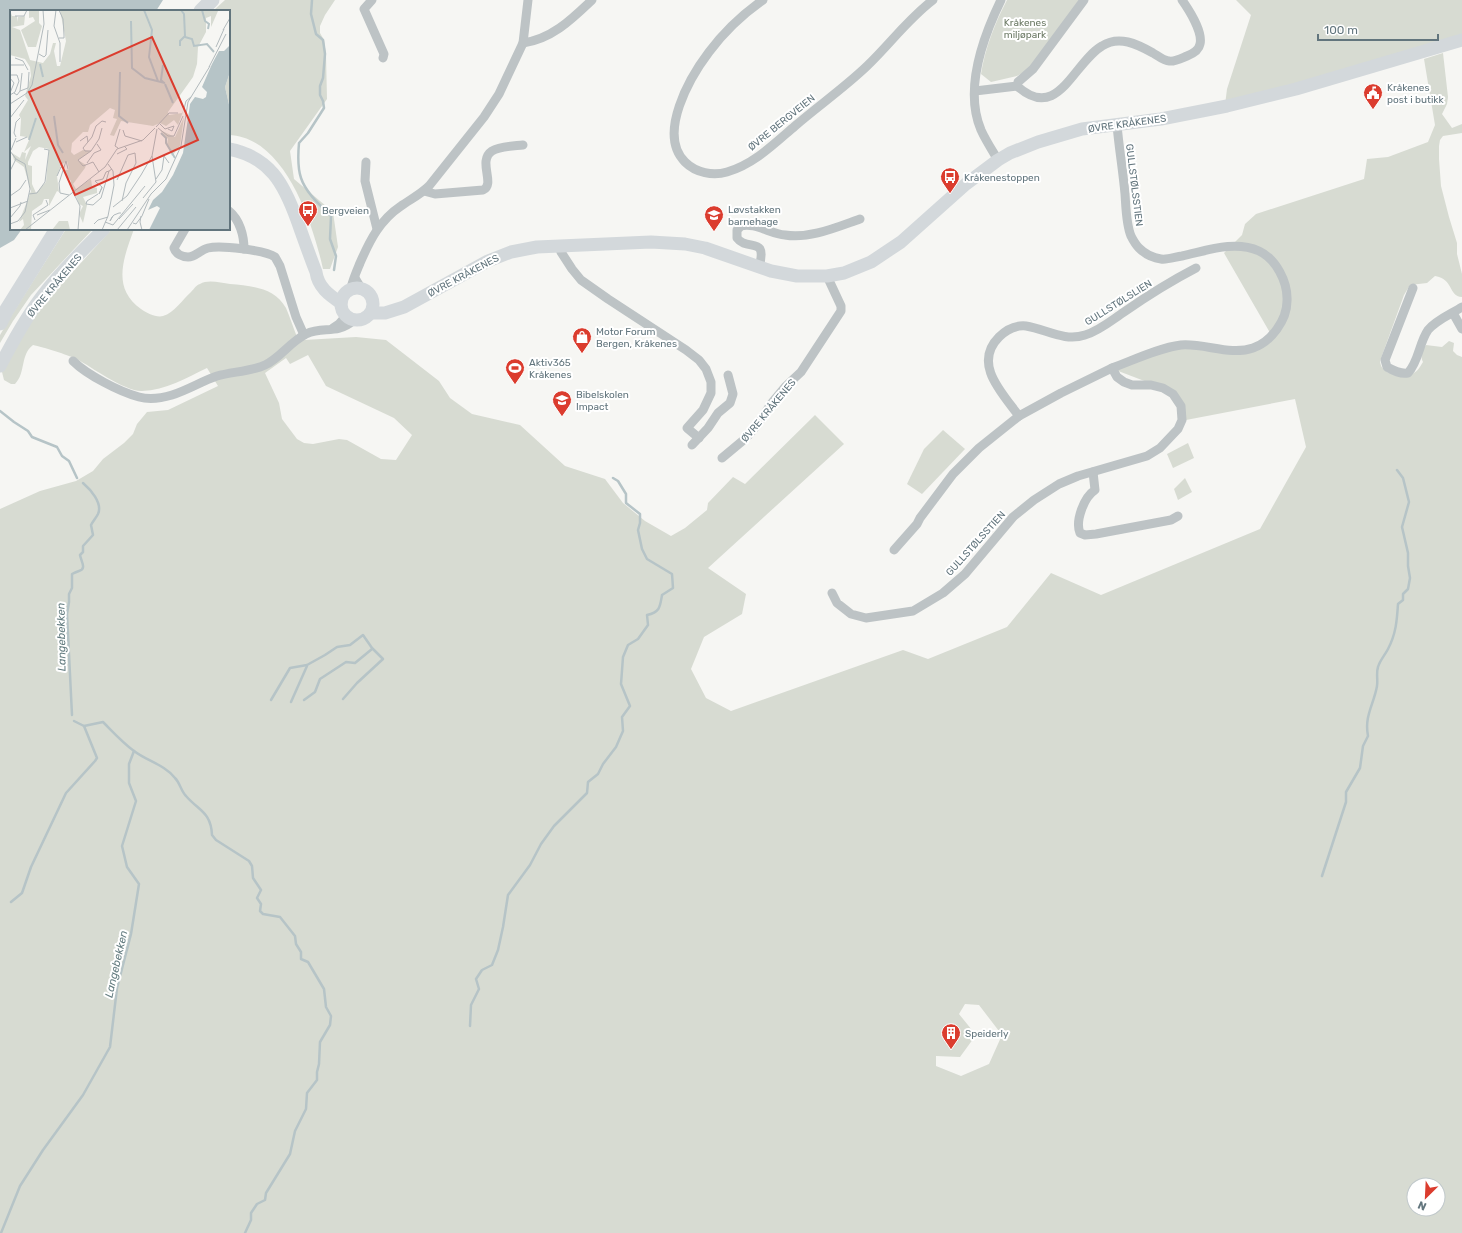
<svg xmlns="http://www.w3.org/2000/svg" width="1462" height="1233" font-family="Rubik,sans-serif">
  <style>
    .green { fill: #d7dbd2; fill-rule: evenodd }
    .water { fill: #b6c4c7 }
    .lines { fill: none; stroke-linecap: round; stroke-linejoin: round }
    .stream { stroke: #b6c4c7; stroke-width: 2.5 }
    .street { stroke: #bdc3c5; stroke-width: 9 }
    .secondary { stroke: #d3d8db; stroke-width: 13 }
    .primary { stroke: #d3d8db; stroke-width: 15 }
    .labels { text-anchor: middle; stroke-width: 4; stroke-linejoin: round; paint-order: stroke }
    .park-label { font-size: 10px; fill: #6c7a65; stroke: #fff }
    .poi-label { font-size: 10px; fill: #62757d; stroke: #fff; text-anchor: start }
    .street-label { font-size: 10px; fill: #62757d; stroke: #fff }
    .water-label { font-size: 11px; font-style: italic; fill: #627b7f; stroke: #fff }
    .inset-river { fill: none; stroke: #b6c4c7; stroke-width: 2 }
    .inset-road { fill: none; stroke: #b2babd; stroke-width: 1 }
    .view { fill: #db3c2e; fill-opacity: 0.15; stroke: #db3c2e; stroke-width: 2 }
    .inset-edge { fill: none; stroke: #62757d; stroke-width: 2 }
  </style>
  <rect width="100%" height="100%" fill="#f6f6f3"/>
  <g class="green">
    <path d="M225,0H335L325,15L320,26V33L324,40L326,55L327,99L290,151L294,179L333,212L338,247L330,269H323C313,224 285,137 229,135V11H213Z"/>
    <path d="M1007,0H1079L1031,68L1017,76L991,82L981,74C985,48 995,23 1007,0Z"/>
    <path d="M1236,0H1462V43L1225,105L1227,89L1251,15Z"/>
    <path d="M1443,53L1448,97L1447,104L1442,114L1452,128L1462,124V133L1443,136L1440,140L1439,146V159L1441,186L1449,217L1457,243V254L1462,274V297C1448,296 1454,279 1435,276L1427,283L1410,285L1404,295L1380,361C1381,373 1392,374 1402,375C1405,375 1409,375 1412,374C1417,372 1420,367 1423,362C1420,356 1422,351 1426,345L1442,347L1449,341L1454,343L1453,351L1457,355L1462,357V1233H0V509L40,491L76,481L93,471L103,459L124,443L133,434L137,424L147,412L168,410L218,386L207,368C186,378 166,390 142,391C126,392 91,367 77,359C68,355 43,347 33,345C20,355 26,373 15,384H11L4,380L2,372L26,327L46,301L112,229H134C124,257 111,288 141,309C146,313 157,318 163,316C174,313 183,299 191,292C194,289 196,285 200,284C208,279 221,283 230,284C251,286 274,287 286,308C290,317 293,327 297,337L304,340L356,337L386,340L439,381L450,398L472,414L520,425L565,466L605,479L623,503L645,521L671,536L685,528L707,510L708,503L733,477L745,484L815,415L844,444L708,568L746,594L742,614L704,637L691,669L706,698L731,711L903,650L928,659L1007,627L1051,573L1101,595L1260,529L1306,447L1295,399L1186,420L1168,390L1113,369L1185,345L1241,355L1273,338L1224,253L1242,235L1245,224L1256,214L1364,179L1367,159L1388,157L1428,142L1435,125L1424,59ZM308,355L326,386L394,418L412,435L396,460L381,459L347,440L339,439L313,444L304,443L297,439L282,419L279,403L265,373L286,358L290,364ZM965,1004L979,1005L1002,1035L989,1064L961,1076L936,1066V1056L960,1057L976,1035L959,1014ZM1414,1185H1438V1209H1414Z"/>
    <path d="M66,229H93L31,295L13,321L0,343V335L13,313Z"/>
    <path d="M943,430L965,449L922,494L907,484L924,449Z"/>
    <path d="M1188,443L1194,458L1173,468L1167,454Z"/>
    <path d="M1185,478L1192,492L1178,500L1174,489Z"/>
  </g>
  <path class="water" d="M0,0H163L156,11H11V229H22L14,240L0,248Z"/>
  <g class="lines">
    <g class="stream">
      <path d="M312,0L311,14L316,34L323,40L325,54L323,78L320,86V95L323,101L324,108L308,133L299,143C298,154 298,169 301,178C306,193 320,205 331,216L330,239L336,256L334,270"/>
      <path d="M0,411L14,422L28,431L32,437L57,447L62,456L69,461L77,478"/>
      <path d="M271,700L290,668L307,665L325,655L337,647L350,645L363,635L372,648L383,659L357,683L343,699"/>
      <path d="M304,700L315,692L320,679L346,662L355,663L372,649"/>
      <path d="M291,702L307,666"/>
      <path d="M72,715L67,614L69,602V594L72,588V574C74,573 76,572 79,571C87,569 81,561 80,555L83,552V546L93,535L91,525C93,521 96,518 98,514C103,503 90,489 83,483"/>
      <path d="M74,721L84,726L103,722C113,732 123,743 134,751C147,761 165,765 175,778C180,783 181,791 186,796C199,811 211,812 212,835L216,840L249,861L252,866L253,878L261,890L257,898L261,904L260,911L263,914L280,917L295,936L296,944L301,952V959L308,962L324,989L326,1007L331,1016L330,1025L320,1042L319,1064L317,1072V1080L307,1093L306,1109L295,1131L290,1154L266,1193L265,1200L257,1204L251,1213V1220L245,1233"/>
      <path d="M1322,876L1346,802V792L1360,768L1363,746L1368,736C1364,716 1374,704 1377,686C1378,680 1376,673 1378,667C1380,660 1385,655 1388,649C1396,634 1397,620 1398,604L1403,600V594L1408,589L1410,578L1408,566V553L1402,527L1409,502L1403,478L1397,470"/>
      <path d="M11,902L22,893L31,867L66,793L95,761L97,758L84,726"/>
      <path d="M470,1026L471,1005L479,989L476,979L482,970L492,965L498,950L503,927L508,895L530,865L541,844L554,826L587,793L588,782L598,774L603,764L616,747L623,731L622,717L630,706L621,684L623,657L628,645L638,639L648,625L647,615C660,612 660,607 662,595L673,588L672,574L647,559L642,549L638,530L640,523V514L626,503V494L618,481L613,478"/>
      <path d="M1,1233L20,1186L43,1150L83,1095L110,1047L117,988L131,934L139,884L127,867L122,846L136,801L129,783V764L134,751"/>
    </g>
    <g class="street">
      <path d="M372,0L364,9L384,54L383,58"/>
      <path d="M763,0C743,14 724,32 709,52C690,77 657,134 685,162C696,173 713,176 727,172C754,164 774,144 795,126C818,106 844,88 867,66C890,44 907,20 933,0"/>
      <path d="M523,43C552,39 572,19 592,0"/>
      <path d="M1017,86C1058,123 1073,63 1102,46C1119,35 1137,44 1153,53C1158,56 1164,61 1169,61C1175,62 1182,58 1187,56C1192,54 1199,50 1200,44C1203,32 1189,10 1182,0"/>
      <path d="M975,91L1017,86L1018,82L1033,69L1084,0"/>
      <path d="M998,160C992,150 986,141 981,130C964,90 983,37 1001,0"/>
      <path d="M366,162L365,181L377,229"/>
      <path d="M424,191L435,194L483,190C496,184 477,161 492,151C500,146 514,146 523,145"/>
      <path d="M229,211C240,220 244,236 244,249"/>
      <path d="M185,229L174,248C176,254 182,257 188,257C196,257 200,250 208,248C220,245 265,250 275,257L280,266L296,317L304,335"/>
      <path d="M559,246L561,252L572,269L581,280L608,299L686,350L699,360L706,369L711,382V393L703,410L687,428L699,438"/>
      <path d="M759,267C768,235 747,252 737,238V230L741,226C754,222 771,234 785,235C810,239 837,227 860,219"/>
      <path d="M355,278L361,288"/>
      <path d="M1413,288L1385,360L1387,367C1394,371 1400,374 1408,373C1419,361 1419,343 1428,330C1436,320 1451,314 1462,307"/>
      <path d="M351,289C351,284 358,268 360,263C370,240 380,220 401,206C411,199 421,194 429,186L484,117L499,94L523,43L528,0"/>
      <path d="M1453,313L1462,329"/>
      <path d="M333,328L339,324L346,316"/>
      <path d="M73,361C87,375 120,392 139,397C150,400 162,398 172,395C188,390 202,381 217,376C231,372 253,371 265,365C280,358 290,342 306,334C324,325 335,336 354,320"/>
      <path d="M1019,416C1003,394 972,364 999,337C1006,330 1015,325 1026,326C1046,329 1064,342 1085,335C1099,331 1112,320 1124,312C1147,296 1171,281 1196,268"/>
      <path d="M692,445L708,428L718,413L730,403L733,394L728,375"/>
      <path d="M722,458L746,438L758,424L771,404L786,386L801,372L841,311V306L827,276"/>
      <path d="M1093,472L1095,490C1084,497 1075,521 1080,533L1085,535L1096,534L1171,520L1178,516"/>
      <path d="M894,550L917,524L920,518L953,474L979,448L1019,416L1061,393L1112,368"/>
      <path d="M832,593L837,603L851,614L866,618L913,611L943,593L965,574L1013,517L1034,500L1059,484L1078,476L1147,456L1160,448L1178,429L1182,420L1181,406L1173,394L1163,388L1151,385H1132L1124,382L1117,377L1112,368C1134,360 1158,348 1181,345C1205,343 1230,356 1253,348C1271,342 1287,320 1287,301C1288,282 1276,259 1259,251C1234,240 1206,251 1182,256C1175,257 1167,260 1161,259C1153,258 1145,254 1139,248C1136,245 1133,240 1131,236C1126,224 1126,207 1125,194C1123,171 1119,148 1117,125"/>
    </g>
    <g class="secondary">
      <path d="M229,149C270,157 284,184 297,220C303,237 309,254 316,272C318,287 329,295 341,303"/>
      <circle cx="357" cy="304" r="16"/>
      <path d="M371,313H385L404,307L488,261L511,252L537,247L651,242L685,244L705,248L771,271L797,276H827L844,273L871,262L901,242L966,184L998,160L1010,153L1038,142L1082,129L1161,119L1227,106L1296,89L1462,40"/>
      <path d="M0,366C13,341 26,317 43,295C61,271 83,250 104,229"/>
    </g>
    <g class="primary">
      <path d="M201,11L212,0"/>
      <path d="M0,323L6,311L57,229"/>
    </g>
  </g>
  <defs>
    <symbol id="civic-pin" viewBox="-11 -11 22 30"><path d="M0 17L-7.5 6A9.5 9.5 0 1 1 7.5 6Z" fill="#db3c2e" stroke="#fff"/><path d="M-.6-6.5H3V-4.5H.6V-3L4-1V1h2V6H-6V1h2V-1L-.6-3ZM-1.2 2.5V6h2.4V2.5Z" fill="#fff"/></symbol>
    <symbol id="bus-pin" viewBox="-11 -11 22 30"><path d="M0 17L-7.5 6A9.5 9.5 0 1 1 7.5 6Z" fill="#db3c2e" stroke="#fff"/><path d="M-5-6H5V4H4V6H2V4H-2V6H-4V4H-5ZM-3.5-4V0h7V-4ZM-3.5 1.2v1.5H-2V1.2ZM2 1.2v1.5H3.5V1.2Z" fill="#fff"/></symbol>
    <symbol id="school-pin" viewBox="-11 -11 22 30"><path d="M0 17L-7.5 6A9.5 9.5 0 1 1 7.5 6Z" fill="#db3c2e" stroke="#fff"/><path d="M0-5L7-2L0 1L-7-2ZM-4 1L0 2.5L4 1V4Q0 6-4 4Z" fill="#fff"/></symbol>
    <symbol id="shop-pin" viewBox="-11 -11 22 30"><path d="M0 17L-7.5 6A9.5 9.5 0 1 1 7.5 6Z" fill="#db3c2e" stroke="#fff"/><path d="M-5-2.5h2.3a2.7 3.5 0 0 1 5.4 0H5L5.5 6h-11ZM-1.5-2.5h3a1.5 2.3 0 0 0-3 0Z" fill="#fff"/></symbol>
    <symbol id="stadium-pin" viewBox="-11 -11 22 30"><path d="M0 17L-7.5 6A9.5 9.5 0 1 1 7.5 6Z" fill="#db3c2e" stroke="#fff"/><path d="M0-5a6.5 5 0 1 0 0 10a6.5 5 0 1 0 0-10ZM-3.5-1.8h7v3.6h-7Z" fill="#fff"/></symbol>
    <symbol id="building-pin" viewBox="-11 -11 22 30"><path d="M0 17L-7.5 6A9.5 9.5 0 1 1 7.5 6Z" fill="#db3c2e" stroke="#fff"/><path d="M-4-6H4V6H1V3H-1V6H-4ZM-2.5-4.3h1.7v1.8h-1.7ZM.8-4.3h1.7v1.8H.8ZM-2.5-1h1.7V.8h-1.7ZM.8-1h1.7V.8H.8Z" fill="#fff"/></symbol>
  </defs>
  <g fill-rule="evenodd">
    <use href="#civic-pin" x="1362" y="82" width="22" height="30"/>
    <use href="#bus-pin" x="939" y="166" width="22" height="30"/>
    <use href="#bus-pin" x="297" y="199" width="22" height="30"/>
    <use href="#school-pin" x="703" y="204" width="22" height="30"/>
    <use href="#shop-pin" x="571" y="326" width="22" height="30"/>
    <use href="#stadium-pin" x="504" y="357" width="22" height="30"/>
    <use href="#school-pin" x="551" y="389" width="22" height="30"/>
    <use href="#building-pin" x="940" y="1022" width="22" height="30"/>
  </g>
  <g class="labels">
    <g class="park-label">
      <text x="1025" y="26">Kråkenes<tspan x="1025" dy="12">miljøpark</tspan></text>
    </g>
    <g class="poi-label">
      <text x="1387" y="91">Kråkenes<tspan x="1387" dy="12">post i butikk</tspan></text>
      <text x="964" y="181">Kråkenestoppen</text>
      <text x="728" y="213">Løvstakken<tspan x="728" dy="12">barnehage</tspan></text>
      <text x="322" y="214">Bergveien</text>
      <text x="596" y="335">Motor Forum<tspan x="596" dy="12">Bergen, Kråkenes</tspan></text>
      <text x="529" y="366">Aktiv365<tspan x="529" dy="12">Kråkenes</tspan></text>
      <text x="576" y="398">Bibelskolen<tspan x="576" dy="12">Impact</tspan></text>
      <text x="965" y="1037">Speiderly</text>
    </g>
    <g class="street-label">
      <text transform="translate(781 122) rotate(-39)" y="4">ØVRE BERGVEIEN</text>
      <text transform="translate(1127 123) rotate(-8)" y="4">ØVRE KRÅKENES</text>
      <text transform="translate(1135 185) rotate(83)" y="4">GULLSTØLSSTIEN</text>
      <text transform="translate(463 275) rotate(-28)" y="4">ØVRE KRÅKENES</text>
      <text transform="translate(54 285) rotate(-50)" y="4">ØVRE KRÅKENES</text>
      <text transform="translate(1118 302) rotate(-32)" y="4">GULLSTØLSLIEN</text>
      <text transform="translate(768 410) rotate(-50)" y="4">ØVRE KRÅKENES</text>
      <text transform="translate(975 543) rotate(-48)" y="4">GULLSTØLSSTIEN</text>
    </g>
    <g class="water-label">
      <text transform="translate(61 637) rotate(-91)" y="4">Langebekken</text>
      <text transform="translate(116 964) rotate(-77)" y="4">Langebekken</text>
    </g>
  </g>
  <g transform="translate(10 10)">
    <rect width="220" height="220" fill="#f6f6f3"/>
    <path d="M0,0L2,6H7V12L8,7L15,6L14,15L2,17L10,20L20,50L33,53L40,44L43,33H46L44,41L47,56H50L56,31L50,0L208,1L201,17V6L196,8V22L188,37L187,54L183,67L158,102L159,105L172,103L174,99L168,115L164,110L156,116L150,113L143,116L111,111L104,126L100,125L107,109L103,108L105,100L100,98L80,115L78,122H73L62,133L61,142L64,145L73,140L81,141L68,150L76,155L75,158L63,174L66,179L81,169L82,176L87,178V183L73,187L77,195L73,213L69,204L73,196L69,194L62,175H59L61,171L53,161L59,159L57,151L51,155L47,166L49,182L47,181L39,196V189H34L32,194L22,201L21,220H10L14,215L13,209L9,212L21,181L14,157L4,150L2,143L10,148L12,142L16,143L15,150L21,136L14,142L19,130L17,127L10,126L11,109L9,105L18,90L15,86L21,66L20,57L15,49L0,45ZM29,137L39,139L36,172L26,183L22,174V156L18,155V152L23,141ZM19,0H29V13L32,16L26,37H18L11,20L25,11L23,7L19,8ZM220,62V99L215,77ZM174,107L170,136L162,146L157,134L158,129L150,120L165,127ZM49,211H58L60,220H42Z" fill="#d7dbd2" fill-rule="evenodd"/>
    <path d="M220,35V62L215,77L220,99V220H139L150,198L147,196L138,200L143,190L152,182L163,165L173,143L180,94L185,87L193,89L196,87L197,82L192,77L202,54L209,41H214Z" fill="#b6c4c7"/>
    <path class="inset-river" d="M134,0L142,20L139,47L148,71M192,0L195,11L199,14L198,19M121,11L122,58L135,68L155,73M175,27L182,29L184,36L197,34L204,42M170,36V31L175,26L174,4L171,0M30,54L33,67M153,55L151,70L154,73M110,62L109,106L118,113M155,74L163,93M44,106L48,135L53,143M151,123L156,128V133L165,148M19,130L26,108"/>
    <path class="inset-road" d="M46,0L44,16L50,33V52M49,0L53,9L54,25V28H49M5,6H14L17,0M213,20L220,8M206,37L214,19M29,44L34,47L36,45L38,20M5,48L13,51L18,60M0,55H14M199,57L216,24M0,65H7L9,71L5,82L0,85M0,68L4,73L0,83M10,81L18,78L19,62M4,83L7,85L10,81L12,63M0,94L17,83L22,75L34,14L33,0M174,99L176,91L181,87M0,108L14,90M150,114L155,119L164,116L162,121L158,119M146,117L159,103H168M148,118L158,126H164L173,106M113,120L115,126L132,131M6,127L4,123L6,112L10,108M70,131L77,126L78,132M6,132L17,127M108,138L105,136L110,119M1,140L6,128M0,141L6,149L15,154L20,179L15,202L8,211L0,214M81,141L89,129L92,118M107,144L117,139L114,136M77,153L84,143L91,140L87,134M58,159L56,151L49,173L50,183L59,185M0,161L6,149M89,162L83,152L73,156L68,150L81,141H75L73,138L82,127L86,116L92,111L96,112M47,166L51,157L54,158M146,169L152,160L154,146L159,153M107,170L118,145L125,143L126,153L116,173L112,191M92,177L89,184L92,178V177L91,176L87,173L85,171L93,169L96,162L99,161M63,182L70,196L68,220M19,184L27,183L35,172L39,140L34,139M88,184L77,191L76,194L83,195L91,188L99,161L102,159M0,186L10,179L16,170M133,188L146,172L142,146M103,197L117,186L131,165L142,146L147,119M0,198L18,191M27,205L40,200M103,206L100,211L102,207L104,205L109,203H111M131,206L130,212L132,220M0,208L10,196L11,192M109,209L123,194M25,210L23,205L38,195L36,190M95,212L103,215L135,176M123,213L126,214L132,206L139,189M84,214L88,210L98,207M15,220L95,157L107,139L133,130L145,118M92,220L98,206L104,175L103,161L98,154M107,220L126,197M117,220L141,184L156,169L171,136L178,92L200,56"/>
    <path class="view" d="M142,27L188,130L65,185L19,82Z"/>
    <rect width="220" height="220" class="inset-edge"/>
  </g>
  <g transform="translate(1426 1197) rotate(204)"><circle r="19" fill="#ffffff" stroke="#c0c8cb"/>
  <path d="M0-3L7 15L0 10L-7 15Z" fill="#db3c2e"/>
  <text y="-6" font-size="11" font-weight="bold" text-anchor="middle" fill="#62757d">N</text>
  </g>
  <path d="M1318 34v6h120v-6" fill="none" stroke="#62757d" stroke-width="2"/>
  <text x="1324" y="34" font-size="12" fill="#62757d" stroke="#ffffff" stroke-width="3" paint-order="stroke">100 m</text>
</svg>
